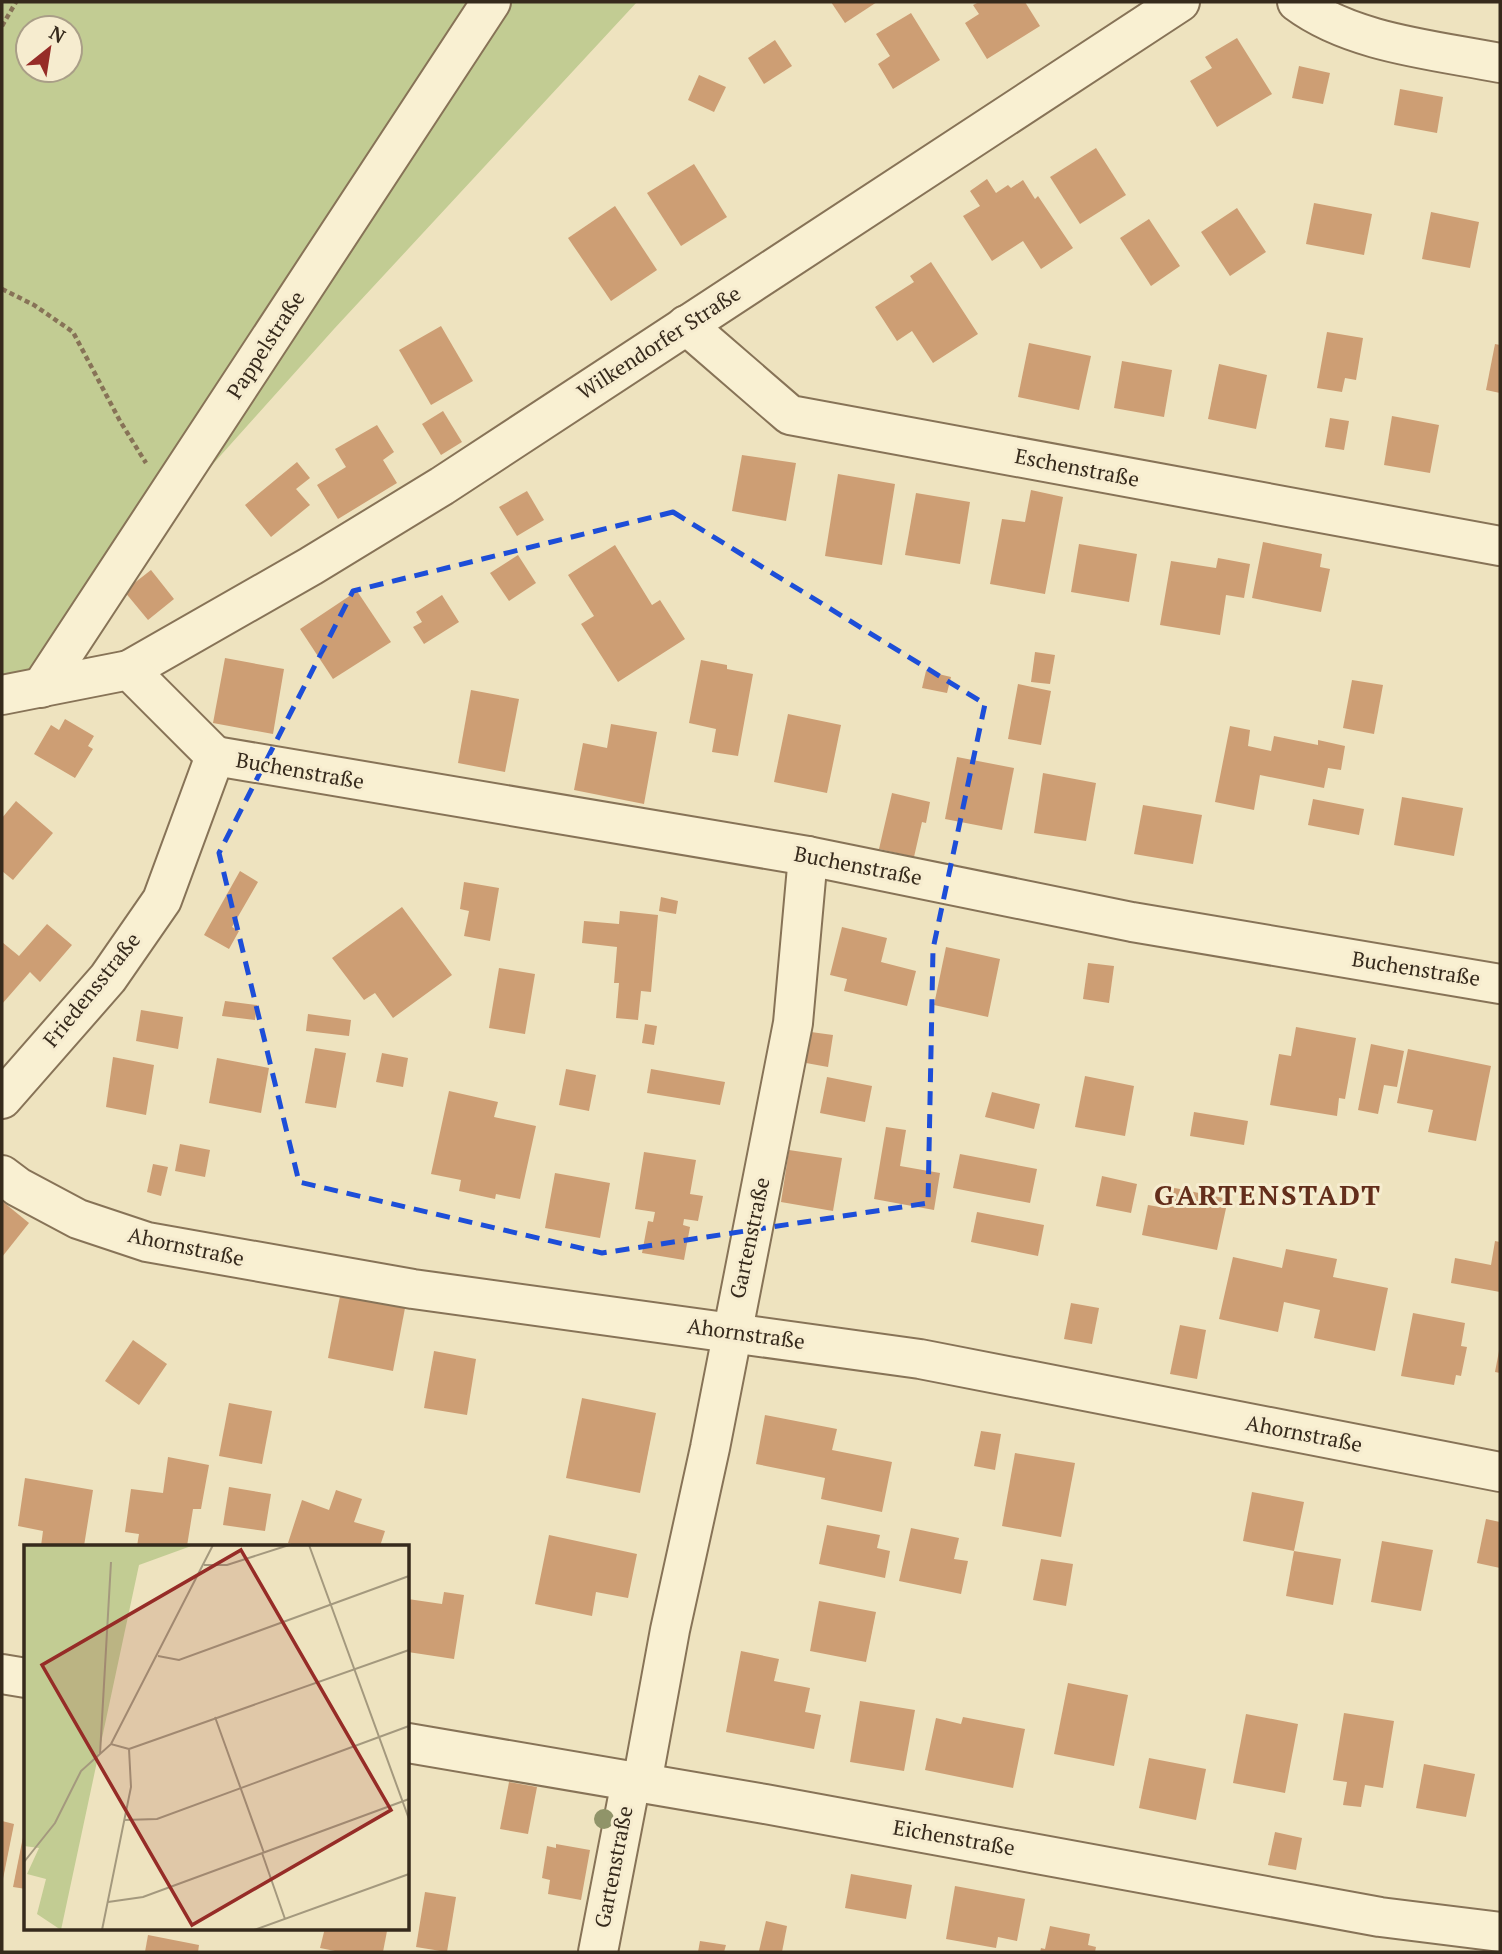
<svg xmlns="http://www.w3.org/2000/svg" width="1502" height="1954" font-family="'PT Serif',serif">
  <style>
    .green { fill: #c2cc93; fill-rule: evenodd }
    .building { fill: #cd9e74 }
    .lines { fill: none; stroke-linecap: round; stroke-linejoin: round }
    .minor-casing { stroke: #877357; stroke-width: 42 }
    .path { stroke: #877357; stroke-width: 4.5; stroke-dasharray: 5 3.5; stroke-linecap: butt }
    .minor { stroke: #f9f0d2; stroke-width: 38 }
    .tree { fill: #909469 }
    .marked { fill: none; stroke: #1d4ed8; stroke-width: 5; stroke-dasharray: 14 9; stroke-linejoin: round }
    .labels { text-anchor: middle; stroke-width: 6; stroke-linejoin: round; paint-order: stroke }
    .street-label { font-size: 21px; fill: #362a1c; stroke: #f6eccf }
    .district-label { font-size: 28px; font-weight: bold; letter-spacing: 2px; fill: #632e1b; stroke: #f6eccf }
    .inset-road { fill: none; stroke: #a4997e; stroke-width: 2 }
    .view { fill: #962c27; fill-opacity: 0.15; stroke: #962c27; stroke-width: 3.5 }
    .inset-edge { fill: none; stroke: #362a1c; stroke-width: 3.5 }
  </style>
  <rect width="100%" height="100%" fill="#eee3bf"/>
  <path class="green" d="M2,2H637L334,329L40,657L2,714ZM28,28H70V70H28Z"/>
  <g class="building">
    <path d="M831,2H877L845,23Z"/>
    <path d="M979,2H1025L1040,26L987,59L965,23L979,14L973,5Z"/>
    <path d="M911,13L940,60L893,89L878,64L890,56L876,34Z"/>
    <path d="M1237,38L1272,94L1217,127L1190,81L1212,68L1205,57Z"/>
    <path d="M775,40L792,66L764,84L748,58Z"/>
    <path d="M1299,66L1330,73L1323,104L1292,98Z"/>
    <path d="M699,75L726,87L714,112L688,100Z"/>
    <path d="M1400,89L1443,97L1437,133L1394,125Z"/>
    <path d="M1096,148L1126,195L1080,224L1050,177Z"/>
    <path d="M694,164L727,217L681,246L647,193Z"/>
    <path d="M987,179L996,193L1008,185L1011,188L1023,180L1035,199L1038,196L1073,248L1041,269L1023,241L992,261L963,216L980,206L970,191Z"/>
    <path d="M1314,203L1372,214L1364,255L1306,244Z"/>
    <path d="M615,206L657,270L611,301L568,238Z"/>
    <path d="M1237,208L1266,252L1230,276L1201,232Z"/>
    <path d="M1431,212L1479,222L1470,268L1422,259Z"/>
    <path d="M1149,219L1180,266L1151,286L1120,238Z"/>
    <path d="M931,262L978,334L933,363L912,331L897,341L875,307L914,282L910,276Z"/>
    <path d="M441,326L473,381L431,405L399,350Z"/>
    <path d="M1327,332L1363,338L1356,380L1345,378L1342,392L1317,388Z"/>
    <path d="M1029,343L1091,356L1079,410L1018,397Z"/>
    <path d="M1495,344L1500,345V393L1486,390Z"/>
    <path d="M1122,361L1172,370L1164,417L1114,408Z"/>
    <path d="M1219,364L1267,375L1256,429L1208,419Z"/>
    <path d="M443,411L462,442L441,455L422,424Z"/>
    <path d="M1392,416L1439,425L1430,473L1384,465Z"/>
    <path d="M1330,418L1349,421L1344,450L1325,447Z"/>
    <path d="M377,425L394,452L383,460L397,483L338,519L317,485L346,467L335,449Z"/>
    <path d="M742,455L796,463L786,521L732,511Z"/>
    <path d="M297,462L310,478L296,489L310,505L271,537L245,505Z"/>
    <path d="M838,474L895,484L882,565L825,556Z"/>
    <path d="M1031,490L1063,497L1045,594L990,584L1002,519L1025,522Z"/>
    <path d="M527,491L544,520L517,536L499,507Z"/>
    <path d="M916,493L970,502L960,564L905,555Z"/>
    <path d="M1263,542L1322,554L1320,567L1330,569L1321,612L1252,598Z"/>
    <path d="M1079,544L1137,554L1129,602L1071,592Z"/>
    <path d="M615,545L652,605L660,600L685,639L618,682L581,624L594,616L568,575Z"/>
    <path d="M518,555L536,583L509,601L490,573Z"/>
    <path d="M1218,558L1250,564L1244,598L1226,595L1220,635L1160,625L1171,561L1216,568Z"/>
    <path d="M151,570L174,599L148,620L124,591Z"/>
    <path d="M357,591L391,642L333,679L300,629Z"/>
    <path d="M442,595L459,622L424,644L413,627L422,622L416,612Z"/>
    <path d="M1035,652L1055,655L1050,684L1031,682Z"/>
    <path d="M225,658L284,669L273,734L213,723Z"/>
    <path d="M701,660L727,665V669L753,674L738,756L712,752L716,729L689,723Z"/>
    <path d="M926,671L951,677L947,693L922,688Z"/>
    <path d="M1352,680L1383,685L1374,734L1343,728Z"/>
    <path d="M1018,684L1051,691L1041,745L1008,739Z"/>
    <path d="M471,690L519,699L505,772L458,763Z"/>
    <path d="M788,714L841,725L827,793L774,782Z"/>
    <path d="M65,719L94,736L88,746L93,749L75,778L34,754L51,725L59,730Z"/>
    <path d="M611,724L657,732L644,804L574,790L583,743L607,748Z"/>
    <path d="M1230,726L1250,730L1248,746L1271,751L1274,736L1318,745V740L1345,746L1341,770L1328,768L1324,788L1260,775L1254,810L1215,802Z"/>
    <path d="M957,757L1014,768L1002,830L945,819Z"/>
    <path d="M1043,773L1096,783L1086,841L1034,833Z"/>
    <path d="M892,793L930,802L926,823L922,822L914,857L879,849Z"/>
    <path d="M1402,797L1463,808L1454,856L1394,845Z"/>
    <path d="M1313,799L1364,809L1359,835L1308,825Z"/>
    <path d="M16,801L53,833L13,880L2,871V818Z"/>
    <path d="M1143,805L1202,815L1193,864L1134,854Z"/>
    <path d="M240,871L258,882L232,927L239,931L229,949L204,935Z"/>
    <path d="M464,882L499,888L490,941L464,936L469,911L460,909Z"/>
    <path d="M661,897L678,901L676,914L659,911Z"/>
    <path d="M402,907L452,975L393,1018L375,993L364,1000L332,958Z"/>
    <path d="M620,911L658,915L651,992L641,991L638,1020L616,1018L619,983H614L617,947L582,943L584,921L619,924Z"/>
    <path d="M47,924L72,945L40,982L30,972L2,1004V942L19,956Z"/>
    <path d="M842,927L887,938L881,962L916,971L907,1006L844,991L847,979L830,975Z"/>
    <path d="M946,947L1000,959L988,1017L934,1005Z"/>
    <path d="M1088,963L1114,966L1109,1003L1083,999Z"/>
    <path d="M499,968L535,974L525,1034L489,1028Z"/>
    <path d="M225,1001L257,1005L255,1020L222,1016Z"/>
    <path d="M141,1010L183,1017L178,1049L136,1041Z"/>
    <path d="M308,1014L351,1020L349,1036L306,1031Z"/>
    <path d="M645,1024L657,1026L654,1045L642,1043Z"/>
    <path d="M1296,1027L1356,1038L1345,1099L1339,1098L1337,1116L1270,1105L1279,1054L1291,1056Z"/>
    <path d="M811,1032L833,1035L828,1067L806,1063Z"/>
    <path d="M1371,1044L1404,1051L1397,1087L1384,1085L1378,1114L1358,1110Z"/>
    <path d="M315,1048L346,1053L336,1108L305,1103Z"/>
    <path d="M1408,1049L1491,1066L1476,1141L1428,1132L1433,1110L1397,1103Z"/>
    <path d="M382,1053L408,1058L403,1087L376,1082Z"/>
    <path d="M113,1057L154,1065L146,1115L106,1107Z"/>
    <path d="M217,1058L269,1068L261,1113L209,1103Z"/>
    <path d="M566,1069L596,1075L589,1111L559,1105Z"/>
    <path d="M651,1069L725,1082L720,1105L647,1093Z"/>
    <path d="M1085,1076L1134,1086L1125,1136L1075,1127Z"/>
    <path d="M827,1077L872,1086L865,1122L820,1113Z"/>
    <path d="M449,1091L498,1102L494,1117L536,1126L520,1199L496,1194L495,1199L459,1191L461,1180L431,1174Z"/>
    <path d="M992,1092L1040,1104L1034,1129L985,1117Z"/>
    <path d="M1194,1112L1248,1121L1244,1145L1190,1136Z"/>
    <path d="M886,1127L906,1130L900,1166L940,1173L934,1210L874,1199Z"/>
    <path d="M180,1144L210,1150L205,1177L175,1171Z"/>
    <path d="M789,1150L842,1158L833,1211L781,1202Z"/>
    <path d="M644,1152L696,1160L690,1194L703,1196L698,1221L684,1219L683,1225L690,1227L684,1260L642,1253L648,1221L653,1222L655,1212L635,1209Z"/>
    <path d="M960,1154L1037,1169L1030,1203L953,1188Z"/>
    <path d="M153,1164L168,1167L161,1196L147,1192Z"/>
    <path d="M555,1173L610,1183L600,1238L545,1228Z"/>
    <path d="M1102,1176L1137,1184L1131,1213L1096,1206Z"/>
    <path d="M1170,1187L1228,1199L1217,1250L1142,1235L1148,1205L1166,1208Z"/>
    <path d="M2,1201L29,1223L2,1257Z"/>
    <path d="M977,1212L1044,1225L1038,1256L971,1242Z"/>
    <path d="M1495,1241L1500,1242V1292L1451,1283L1455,1258L1491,1265Z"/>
    <path d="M1286,1249L1337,1259L1333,1277L1388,1288L1375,1351L1314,1338L1320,1310L1284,1302L1278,1332L1219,1319L1233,1257L1282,1268Z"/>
    <path d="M340,1296L405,1308L393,1371L328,1358Z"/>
    <path d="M1071,1303L1099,1308L1092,1344L1064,1339Z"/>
    <path d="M1413,1313L1465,1323L1461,1346L1467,1347L1461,1376L1456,1375L1454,1385L1401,1376Z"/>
    <path d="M1180,1325L1206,1330L1197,1379L1170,1374Z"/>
    <path d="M133,1340L167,1364L139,1405L105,1381Z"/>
    <path d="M434,1351L476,1359L467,1415L424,1408Z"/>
    <path d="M1499,1351H1500V1373L1495,1372Z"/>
    <path d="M582,1398L656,1413L640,1493L566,1478Z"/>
    <path d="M229,1403L272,1411L262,1464L219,1456Z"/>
    <path d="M765,1415L837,1429L832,1450L892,1462L882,1512L821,1499L825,1478L756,1464Z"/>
    <path d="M981,1431L1001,1434L995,1470L974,1466Z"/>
    <path d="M1015,1453L1075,1463L1061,1537L1002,1526Z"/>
    <path d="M168,1457L209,1465L201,1509H193L187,1546H137L139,1534L125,1532L131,1489L163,1493Z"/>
    <path d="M25,1478L93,1490L84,1546H41L43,1531L18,1526Z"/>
    <path d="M229,1487L271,1494L265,1531L223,1525Z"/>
    <path d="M336,1490L362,1499L354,1522L385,1531L380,1546H299L288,1543L302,1500L329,1510Z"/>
    <path d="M1252,1492L1304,1502L1294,1551L1243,1541Z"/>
    <path d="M1486,1519L1500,1522V1568L1477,1563Z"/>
    <path d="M827,1525L880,1535L877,1548L890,1551L885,1578L819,1564Z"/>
    <path d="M911,1528L959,1538L954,1559L968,1561L961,1594L899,1581Z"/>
    <path d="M549,1535L637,1554L628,1598L596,1592L592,1616L535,1604Z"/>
    <path d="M1382,1541L1433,1550L1421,1611L1371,1602Z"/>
    <path d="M1294,1551L1341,1559L1333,1605L1286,1596Z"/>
    <path d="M1041,1559L1073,1564L1066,1606L1033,1600Z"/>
    <path d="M444,1592L464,1595L454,1659L408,1652V1599L442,1604Z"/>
    <path d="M819,1601L876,1612L866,1662L810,1651Z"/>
    <path d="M741,1651L779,1659L774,1681L810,1688L805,1712L821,1715L814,1749L726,1732Z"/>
    <path d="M1068,1683L1128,1695L1114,1766L1054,1754Z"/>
    <path d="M860,1701L915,1710L904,1771L850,1762Z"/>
    <path d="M1344,1713L1394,1721L1383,1788L1365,1785L1361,1807L1343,1805L1347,1782L1333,1780Z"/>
    <path d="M1246,1714L1298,1724L1285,1793L1233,1783Z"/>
    <path d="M963,1717L1025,1729L1013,1788L925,1770L936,1718L961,1724Z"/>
    <path d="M1149,1758L1206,1769L1196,1820L1139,1808Z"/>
    <path d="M1424,1764L1475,1774L1466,1817L1416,1808Z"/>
    <path d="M509,1782L537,1787L528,1834L500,1829Z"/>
    <path d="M2,1821L14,1824L3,1879H2Z"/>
    <path d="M1275,1832L1302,1838L1296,1870L1268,1865Z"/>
    <path d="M23,1837L26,1838V1889L13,1887Z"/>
    <path d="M556,1844L590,1850L581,1900L548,1894L550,1880L542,1878L547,1846L556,1848Z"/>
    <path d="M851,1874L912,1885L906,1919L845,1908Z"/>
    <path d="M955,1886L1025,1899L1017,1941L998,1937L996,1948L946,1939Z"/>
    <path d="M425,1892L456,1897L447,1952L416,1947Z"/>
    <path d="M766,1921L787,1926L782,1952L759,1951Z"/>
    <path d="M1050,1926L1090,1934L1088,1945L1096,1947L1095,1952H1040L1041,1948L1045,1949Z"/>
    <path d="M325,1928H373L387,1931L383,1952H340L320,1948Z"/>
    <path d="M148,1935L199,1945L198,1952H145Z"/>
    <path d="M700,1941L726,1945L724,1952H698Z"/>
  </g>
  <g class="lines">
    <defs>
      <g id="minor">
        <path d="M1297,2C1352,43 1434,50 1500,63"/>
        <path d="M686,325L790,415L1500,546"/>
        <path d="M129,670L311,566L442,486L1180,2"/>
        <path d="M41,688L491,2"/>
        <path d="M2,695L129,670L215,756"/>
        <path d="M215,756L808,856L1132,922L1500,984"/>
        <path d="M2,1099L108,978L162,900L215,756"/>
        <path d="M2,1175L18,1187L78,1219L147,1242L413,1289L920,1359L1500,1472"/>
        <path d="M2,1674L26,1678"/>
        <path d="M408,1743L765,1804L1380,1917L1500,1932"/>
        <path d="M642,1783L670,1630L710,1448L793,1023L808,856"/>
        <path d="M598,1952L631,1781"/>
      </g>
    </defs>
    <use href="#minor" class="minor-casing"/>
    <g class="path">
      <path d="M2,26L16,2"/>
      <path d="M2,289L34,305L73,332L120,421L146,463"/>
    </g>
    <use href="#minor" class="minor"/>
  </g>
  <circle class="tree" cx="604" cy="1819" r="10"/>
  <path class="marked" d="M673,512L985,704L933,949L928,1203L602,1253L299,1182L219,853L353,591Z"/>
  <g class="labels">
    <g class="street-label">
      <text transform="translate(659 343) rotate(-33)" y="7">Wilkendorfer Straße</text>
      <text transform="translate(266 345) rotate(-57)" y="7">Pappelstraße</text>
      <text transform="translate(1077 468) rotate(11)" y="7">Eschenstraße</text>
      <text transform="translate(300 771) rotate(10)" y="7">Buchenstraße</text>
      <text transform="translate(858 866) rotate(11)" y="7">Buchenstraße</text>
      <text transform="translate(1416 969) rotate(9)" y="7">Buchenstraße</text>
      <text transform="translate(92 990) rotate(-51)" y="7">Friedensstraße</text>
      <text transform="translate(750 1238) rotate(-78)" y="7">Gartenstraße</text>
      <text transform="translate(186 1247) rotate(12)" y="7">Ahornstraße</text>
      <text transform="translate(746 1334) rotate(8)" y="7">Ahornstraße</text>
      <text transform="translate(1304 1434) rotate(11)" y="7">Ahornstraße</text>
      <text transform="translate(954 1838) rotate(10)" y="7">Eichenstraße</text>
      <text transform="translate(614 1867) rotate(-79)" y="7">Gartenstraße</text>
    </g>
    <g class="district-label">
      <text x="1268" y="1205">GARTENSTADT</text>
    </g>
  </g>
  <g transform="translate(24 1545)">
    <rect width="385" height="385" fill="#eee3bf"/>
    <path d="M0,0H170L115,20L37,385L13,369L22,334L3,329L15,303L0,301Z" fill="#c2cc93"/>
    <path class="inset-road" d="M285,0L385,274M180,20H203L265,0M134,111L155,115L385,31M191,172L240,308M87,199L189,0M105,204L385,105M76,209L87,17M100,275L133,274L385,181M238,308L261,374M0,317L31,278L57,226L87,199L105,204M84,357L119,352L385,254M78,385L107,242L105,204M230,385L385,329"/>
    <path class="view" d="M217,5L367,265L168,380L18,120Z"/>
    <rect width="385" height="385" class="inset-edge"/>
  </g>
  <rect width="1502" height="1954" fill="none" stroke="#362a1c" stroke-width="7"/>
  <g transform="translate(49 49) rotate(30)"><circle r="33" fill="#f6eccf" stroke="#a99e87" stroke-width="2"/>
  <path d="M0-5L12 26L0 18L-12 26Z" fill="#962c27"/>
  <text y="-10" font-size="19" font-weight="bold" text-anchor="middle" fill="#362a1c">N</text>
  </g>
</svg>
